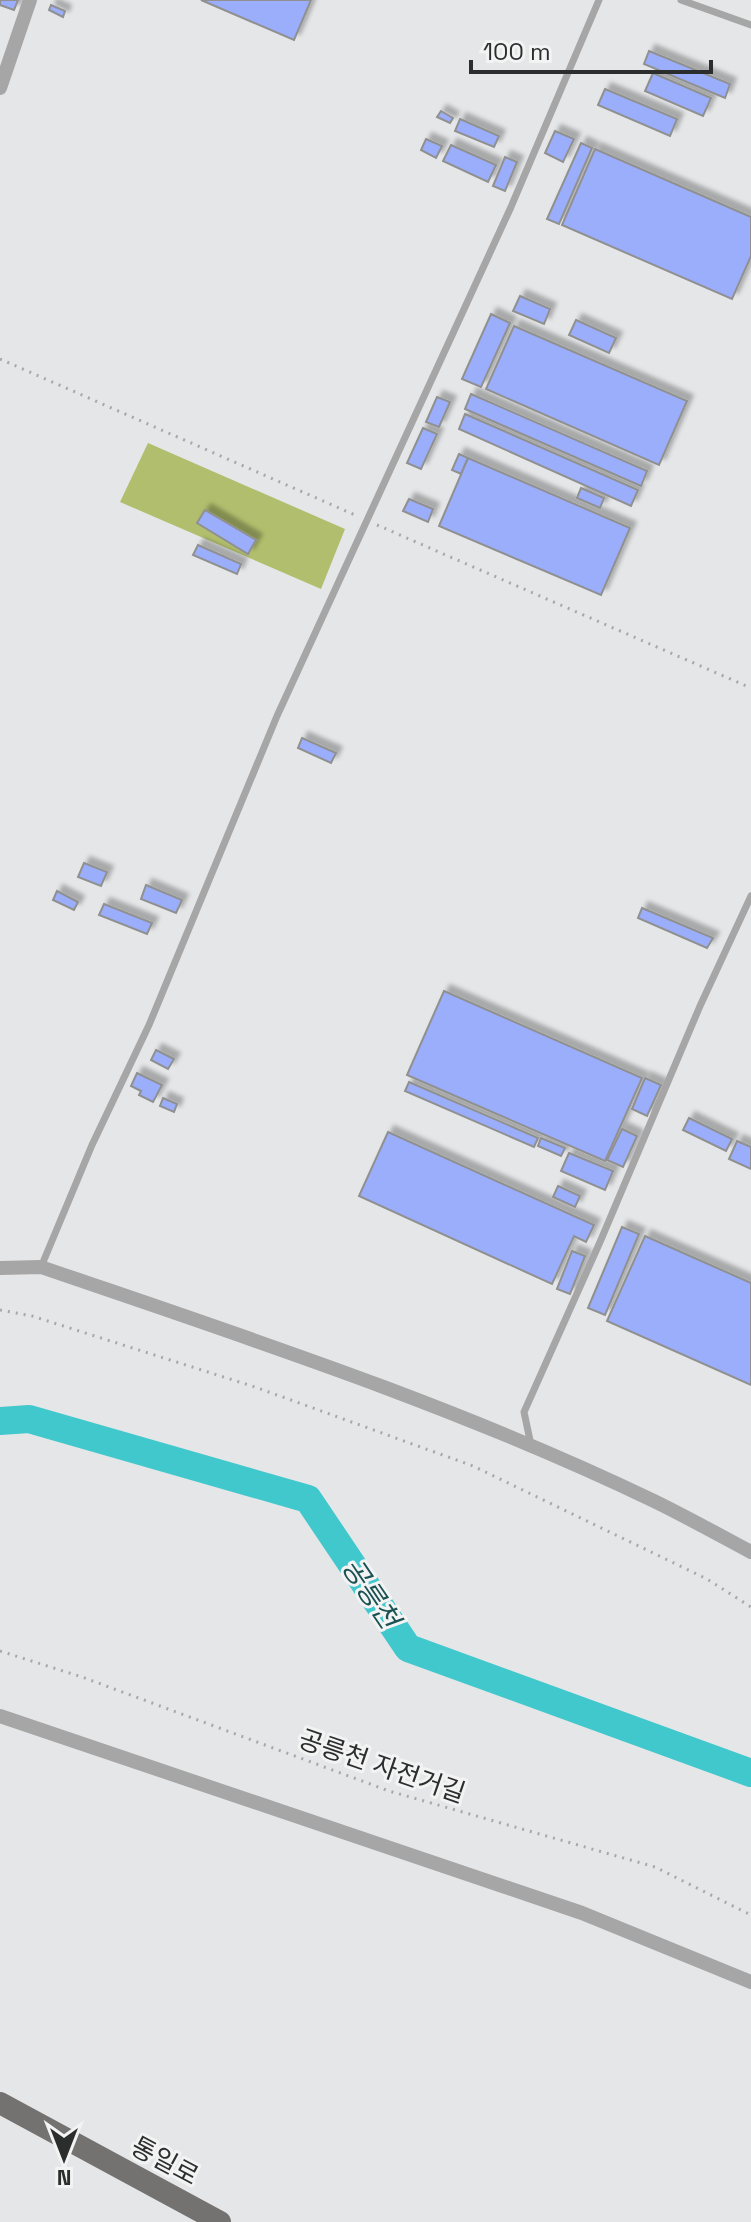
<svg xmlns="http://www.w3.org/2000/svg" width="751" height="2222" font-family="'Space Grotesk','Noto Sans KR',sans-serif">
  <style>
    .green { fill: #b1be6d }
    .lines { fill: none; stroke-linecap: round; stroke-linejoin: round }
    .river { stroke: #40c8cd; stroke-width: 28 }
    .building { fill: #9aaefc; stroke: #909091; stroke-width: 2; filter: url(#shadow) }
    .path { stroke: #a7a8a9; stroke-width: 3; stroke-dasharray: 2 6; stroke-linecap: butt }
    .service { stroke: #a7a6a6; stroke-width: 7 }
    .minor { stroke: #a7a6a6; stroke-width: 14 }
    .primary { stroke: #737271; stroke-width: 22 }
    .labels { text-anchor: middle; stroke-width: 6; stroke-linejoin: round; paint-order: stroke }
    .street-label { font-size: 26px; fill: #2c2d2d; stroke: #f3f3f4 }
    .water-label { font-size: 28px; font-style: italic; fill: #1a5254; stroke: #f3f3f4 }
  </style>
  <defs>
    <filter id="shadow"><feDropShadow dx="6" dy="-6" stdDeviation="2" flood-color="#0004"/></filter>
  </defs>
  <rect width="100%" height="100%" fill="#e5e6e7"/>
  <path class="green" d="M148,443L345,529L321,589L120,502Z"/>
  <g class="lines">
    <path class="river" d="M0,1421L29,1419L308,1499L408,1648L751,1773"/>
  </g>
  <g class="building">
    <path d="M0,0H18L14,10L0,5Z"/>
    <path d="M201,0H311L294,40Z"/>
    <path d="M51,5L65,11L63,17L49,10Z"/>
    <path d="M649,51L730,84L725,98L644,64Z"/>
    <path d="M653,73L711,98L703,116L645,91Z"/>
    <path d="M605,89L677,119L670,136L598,105Z"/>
    <path d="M441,111L453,118L450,123L437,117Z"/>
    <path d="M460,119L499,136L494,147L455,131Z"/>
    <path d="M555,131L574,139L563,162L545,153Z"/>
    <path d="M426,139L442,146L436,158L421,150Z"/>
    <path d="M581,143L592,148L559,224L547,219Z"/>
    <path d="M451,145L496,165L488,182L443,161Z"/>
    <path d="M595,149L751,217V256L732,299L562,225Z"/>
    <path d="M505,157L517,162L505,191L493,186Z"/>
    <path d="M520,296L550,309L544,324L513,311Z"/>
    <path d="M491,314L510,323L481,387L462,379Z"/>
    <path d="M576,320L616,338L609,353L569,335Z"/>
    <path d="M514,326L687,401L659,465L486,389Z"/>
    <path d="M471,394L647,471L641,486L465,409Z"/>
    <path d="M437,397L450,402L439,427L426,422Z"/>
    <path d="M465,414L638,490L631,506L459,429Z"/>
    <path d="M423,428L437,434L421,469L407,463Z"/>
    <path d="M459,454L468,458L461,474L452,470Z"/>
    <path d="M468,458L630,528L601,595L439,526Z"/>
    <path d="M581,488L604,498L600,508L577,498Z"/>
    <path d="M409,499L433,509L428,522L403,511Z"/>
    <path d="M205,510L256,540L248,554L197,523Z"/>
    <path d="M198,545L241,564L237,574L193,555Z"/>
    <path d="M302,738L336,753L331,763L298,748Z"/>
    <path d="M84,863L107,872L101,886L78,877Z"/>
    <path d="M146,885L182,900L176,913L141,899Z"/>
    <path d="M57,891L78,902L74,910L53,900Z"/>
    <path d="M104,904L152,923L147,934L99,915Z"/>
    <path d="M642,908L713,938L707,948L638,918Z"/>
    <path d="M444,991L642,1078L605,1161L407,1075Z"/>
    <path d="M156,1050L174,1059L168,1069L151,1060Z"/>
    <path d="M137,1073L162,1085L153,1102L139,1095L141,1091L131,1086Z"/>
    <path d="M645,1078L661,1085L647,1116L632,1109Z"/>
    <path d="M409,1082L538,1138L534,1147L405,1091Z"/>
    <path d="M163,1098L177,1104L174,1112L160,1106Z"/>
    <path d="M689,1118L732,1139L726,1151L683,1130Z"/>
    <path d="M622,1129L637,1136L623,1167L607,1160Z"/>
    <path d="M388,1132L594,1225L586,1242L574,1236L552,1284L359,1196Z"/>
    <path d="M541,1138L565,1148L561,1156L538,1146Z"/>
    <path d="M737,1141L751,1147V1169L729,1159Z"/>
    <path d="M569,1153L613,1171L605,1190L561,1171Z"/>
    <path d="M558,1186L580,1196L575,1207L553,1197Z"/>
    <path d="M622,1227L639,1234L605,1315L588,1308Z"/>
    <path d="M645,1236L751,1283V1385L607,1321Z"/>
    <path d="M572,1251L585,1256L570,1294L557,1289Z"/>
  </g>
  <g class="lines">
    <g class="path">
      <path d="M0,359L355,515"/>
      <path d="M377,525L751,688"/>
      <path d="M0,1310L32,1316L255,1387L473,1466L707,1579L751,1607"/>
      <path d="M0,1651L82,1677L389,1791L655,1867L751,1915"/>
    </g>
    <g class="service">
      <path d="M681,0L751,25"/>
      <path d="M41,1267L92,1145L149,1025L277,716L511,207L599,0"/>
      <path d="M531,1445L524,1412L600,1242L700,1006L751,896"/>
    </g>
    <g class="minor">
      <path d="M0,88L30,0"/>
      <path d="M0,1268L41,1267C248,1338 457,1406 654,1501C687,1517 719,1535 751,1552"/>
      <path d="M0,1716L582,1913L751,1982"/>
    </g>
    <path class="primary" d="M0,2103L220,2222"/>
  </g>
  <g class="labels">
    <g class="street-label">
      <text transform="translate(382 1766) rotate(19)" y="9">공릉천 자전거길</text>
      <text transform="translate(165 2161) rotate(28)" y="9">통일로</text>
    </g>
    <g class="water-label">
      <text transform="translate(371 1593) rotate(56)" y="10">공릉천</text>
    </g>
  </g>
  <g transform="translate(64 2158) rotate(180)" stroke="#f3f3f4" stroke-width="6" paint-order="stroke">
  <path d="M0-6L14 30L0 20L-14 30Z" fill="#2c2d2d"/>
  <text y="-12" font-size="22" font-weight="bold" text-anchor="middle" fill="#2c2d2d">N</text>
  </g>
  <path d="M471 60v12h240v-12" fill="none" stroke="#2c2d2d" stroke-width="4"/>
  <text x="483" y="60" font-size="24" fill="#2c2d2d" stroke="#f3f3f4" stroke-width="6" paint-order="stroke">100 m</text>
</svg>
